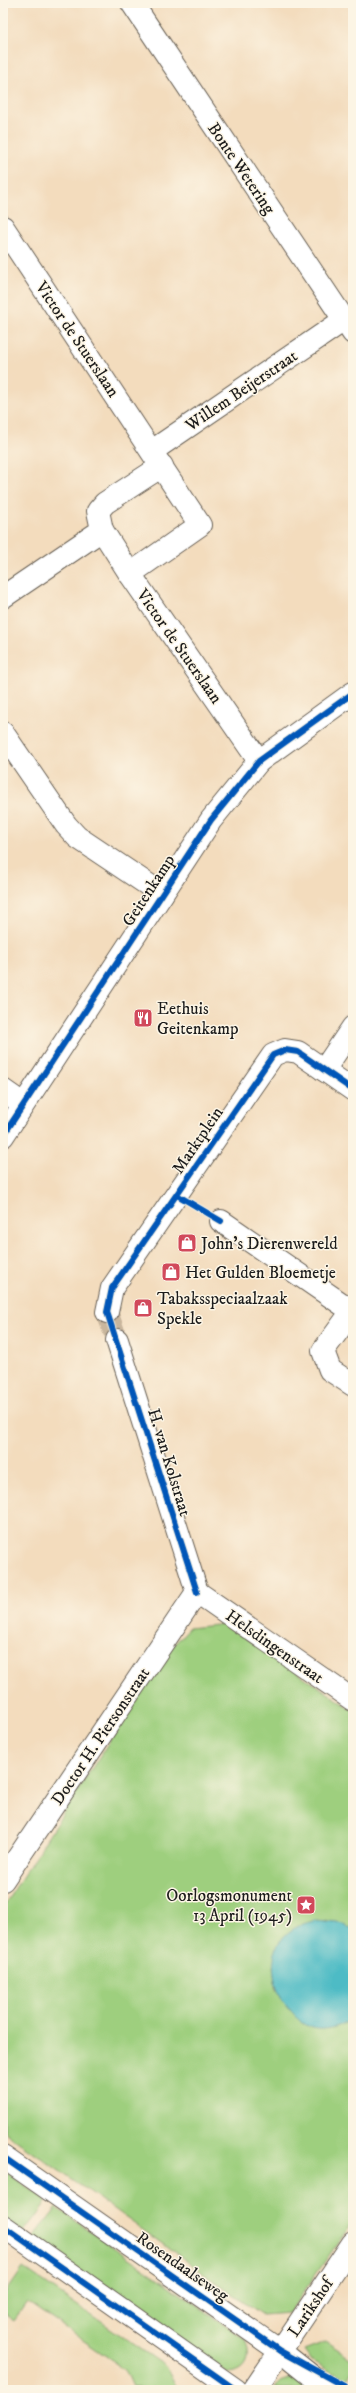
<svg xmlns="http://www.w3.org/2000/svg" width="356" height="2393" font-family="'IM FELL DW Pica',serif">
  <style>
    .green { fill: #9ecf7e; stroke: #5d764d }
    .water { fill: #4dbbc5; stroke: #346c70 }
    .lines { fill: none; stroke-linecap: round; stroke-linejoin: round }
    .minor-tunnel { stroke: #c8b69d; stroke-width: 22; stroke-dasharray: 22 11; stroke-linecap: butt }
    .minor-casing { stroke: #675f54; stroke-width: 24 }
    .minor { stroke: #fff; stroke-width: 22 }
    .cycleway-casing { stroke: #fcf5e5; stroke-width: 8 }
    .cycleway { stroke: #0057b8; stroke-width: 6 }
    .labels { text-anchor: middle; stroke-width: 3; stroke-linejoin: round; paint-order: stroke }
    .street-label { font-size: 17px; fill: #1c1c1c; stroke: #fcf5e5 }
    .poi-label { font-size: 17px; fill: #1c1c1c; stroke: #fcf5e5; text-anchor: start }
  </style>
  <rect width="100%" height="100%" fill="#fcf5e5"/>
  <filter id="ink" filterUnits="userSpaceOnUse"><feTurbulence type="fractalNoise" baseFrequency=".025" numOctaves="2"/><feDisplacementMap in="SourceGraphic" scale="8" xChannelSelector="R" yChannelSelector="G"/><feConvolveMatrix kernelMatrix="1 2 1 2 8 2 1 2 1" color-interpolation-filters="sRGB"/></filter>
  <filter id="wash" filterUnits="userSpaceOnUse"><feTurbulence type="fractalNoise" baseFrequency=".012" numOctaves="4" result="noise"/><feDisplacementMap in="SourceGraphic" scale="16" xChannelSelector="R" yChannelSelector="G"/><feGaussianBlur stdDeviation="0.9" result="paint"/><feColorMatrix in="noise" values="0 0 0 0 0 0 0 0 0 0 0 0 0 0 0 0 0 1.4 0 .05"/><feComposite in="paint" operator="in"/></filter>
  <g filter="url(#wash)">
    <rect width="100%" height="100%" fill="#f3dcbd"/>
    <g class="green">
      <path d="M225,1624L353,1710V1929L326,1920L273,1966L276,1989L347,2022L353,2019V2221L289,2313L263,2315L3,2131V1907L164,1656L189,1628Z"/>
      <path d="M3,2170L47,2201L23,2233L3,2219Z"/>
      <path d="M57,2208L244,2338C252,2354 250,2372 228,2373L32,2239Z"/>
      <path d="M23,2268L161,2363L169,2372L178,2390H141L140,2386L133,2387L125,2369L27,2302L14,2320L3,2312V2297Z"/>
      <path d="M325,2342L353,2360V2369L346,2380L312,2361L304,2350Z"/>
      <path d="M294,2377L302,2379L317,2390H275L280,2382Z"/>
    </g>
    <path class="water" d="M316,1920L337,1922L353,1929V2019C344,2025 329,2030 318,2029C307,2028 295,2018 289,2009C269,1985 264,1941 299,1926C304,1923 311,1922 316,1920Z"/>
  </g>
  <g filter="url(#ink)">
    <g class="lines">
      <path class="minor-tunnel" d="M107,1312L117,1340"/>
      <defs>
        <g id="minor">
          <path d="M132,3L353,333"/>
          <path d="M3,227L200,525L130,574"/>
          <path d="M152,451L344,320"/>
          <path d="M102,530L130,574L259,761"/>
          <path d="M3,597L102,530L98,511L105,503L162,466"/>
          <path d="M3,733L66,825L77,837L162,894"/>
          <path d="M324,1070L353,1027"/>
          <path d="M3,1090L23,1104"/>
          <path d="M3,1136L211,820L259,761L353,693"/>
          <path d="M221,1221L352,1311"/>
          <path d="M353,1310L323,1351L330,1370L353,1385"/>
          <path d="M107,1312L112,1288L273,1055L285,1050L298,1052L353,1090"/>
          <path d="M117,1340L197,1592"/>
          <path d="M197,1592L353,1700"/>
          <path d="M3,1880L197,1592"/>
          <path d="M3,2157L280,2351L329,2390"/>
          <path d="M3,2226L236,2390"/>
          <path d="M254,2390L353,2243"/>
        </g>
      </defs>
      <use href="#minor" class="minor-casing"/>
      <use href="#minor" class="minor"/>
      <defs>
        <g id="cycleway">
          <path d="M3,1136L211,820L259,761L353,693"/>
          <path d="M177,1195L221,1221"/>
          <path d="M197,1592L107,1312L112,1288L273,1055L285,1050L298,1052L353,1090"/>
          <path d="M3,2157L280,2351L351,2390"/>
          <path d="M3,2226L236,2390"/>
        </g>
      </defs>
      <use href="#cycleway" class="cycleway-casing"/>
      <use href="#cycleway" class="cycleway"/>
    </g>
  </g>
  <defs>
    <symbol id="restaurant-square" viewBox="-11 -11 22 22"><rect x="-9" y="-9" width="18" height="18" rx="4" fill="#d1495b" stroke="#fcf5e5"/><path d="M-5-6h1v4h1v-4h1v4h1v-4h1v5L-1.5 .5V6h-2V.5L-5-1ZM5-6V6H3V1.5H1.5Q1.5-4 5-6Z" fill="#fff"/></symbol>
    <symbol id="shop-square" viewBox="-11 -11 22 22"><rect x="-9" y="-9" width="18" height="18" rx="4" fill="#d1495b" stroke="#fcf5e5"/><path d="M-5-2.5h2.3a2.7 3.5 0 0 1 5.4 0H5L5.5 6h-11ZM-1.5-2.5h3a1.5 2.3 0 0 0-3 0Z" fill="#fff"/></symbol>
    <symbol id="sight-square" viewBox="-11 -11 22 22"><rect x="-9" y="-9" width="18" height="18" rx="4" fill="#d1495b" stroke="#fcf5e5"/><path d="M0-6L1.8-2.2L6-1.7L2.9 1.2L3.7 5.4L0 3.3L-3.7 5.4L-2.9 1.2L-6-1.7L-1.8-2.2Z" fill="#fff"/></symbol>
  </defs>
  <g fill-rule="evenodd">
    <use href="#restaurant-square" x="132" y="1007" width="22" height="22"/>
    <use href="#shop-square" x="176" y="1232" width="22" height="22"/>
    <use href="#shop-square" x="160" y="1261" width="22" height="22"/>
    <use href="#shop-square" x="132" y="1297" width="22" height="22"/>
    <use href="#sight-square" x="295" y="1894" width="22" height="22"/>
  </g>
  <g class="labels">
    <g class="street-label">
      <text transform="translate(242 168) rotate(56)" y="6">Bonte Wetering</text>
      <text transform="translate(78 339) rotate(56)" y="6">Victor de Stuerslaan</text>
      <text transform="translate(241 390) rotate(-34)" y="6">Willem Beijerstraat</text>
      <text transform="translate(180 646) rotate(55)" y="6">Victor de Stuerslaan</text>
      <text transform="translate(148 890) rotate(-57)" y="6">Geitenkamp</text>
      <text transform="translate(197 1140) rotate(-56)" y="6">Marktplein</text>
      <text transform="translate(170 1462) rotate(73)" y="6">H. van Kolstraat</text>
      <text transform="translate(275 1646) rotate(35)" y="6">Helsdingenstraat</text>
      <text transform="translate(100 1736) rotate(-56)" y="6">Doctor H. Piersonstraat</text>
      <text transform="translate(183 2266) rotate(35)" y="6">Rosendaalseweg</text>
      <text transform="translate(310 2307) rotate(-56)" y="6">Larikshof</text>
    </g>
    <g class="poi-label">
      <text x="157" y="1014">Eethuis<tspan x="157" dy="20">Geitenkamp</tspan></text>
      <text x="201" y="1249">John's Dierenwereld</text>
      <text x="185" y="1278">Het Gulden Bloemetje</text>
      <text x="157" y="1304">Tabaksspeciaalzaak<tspan x="157" dy="20">Spekle</tspan></text>
      <text x="292" y="1901" text-anchor="end">Oorlogsmonument<tspan x="292" dy="20">13 April (1945)</tspan></text>
    </g>
  </g>
  <rect width="356" height="2393" fill="none" stroke="#fcf5e5" stroke-width="16"/>
</svg>
